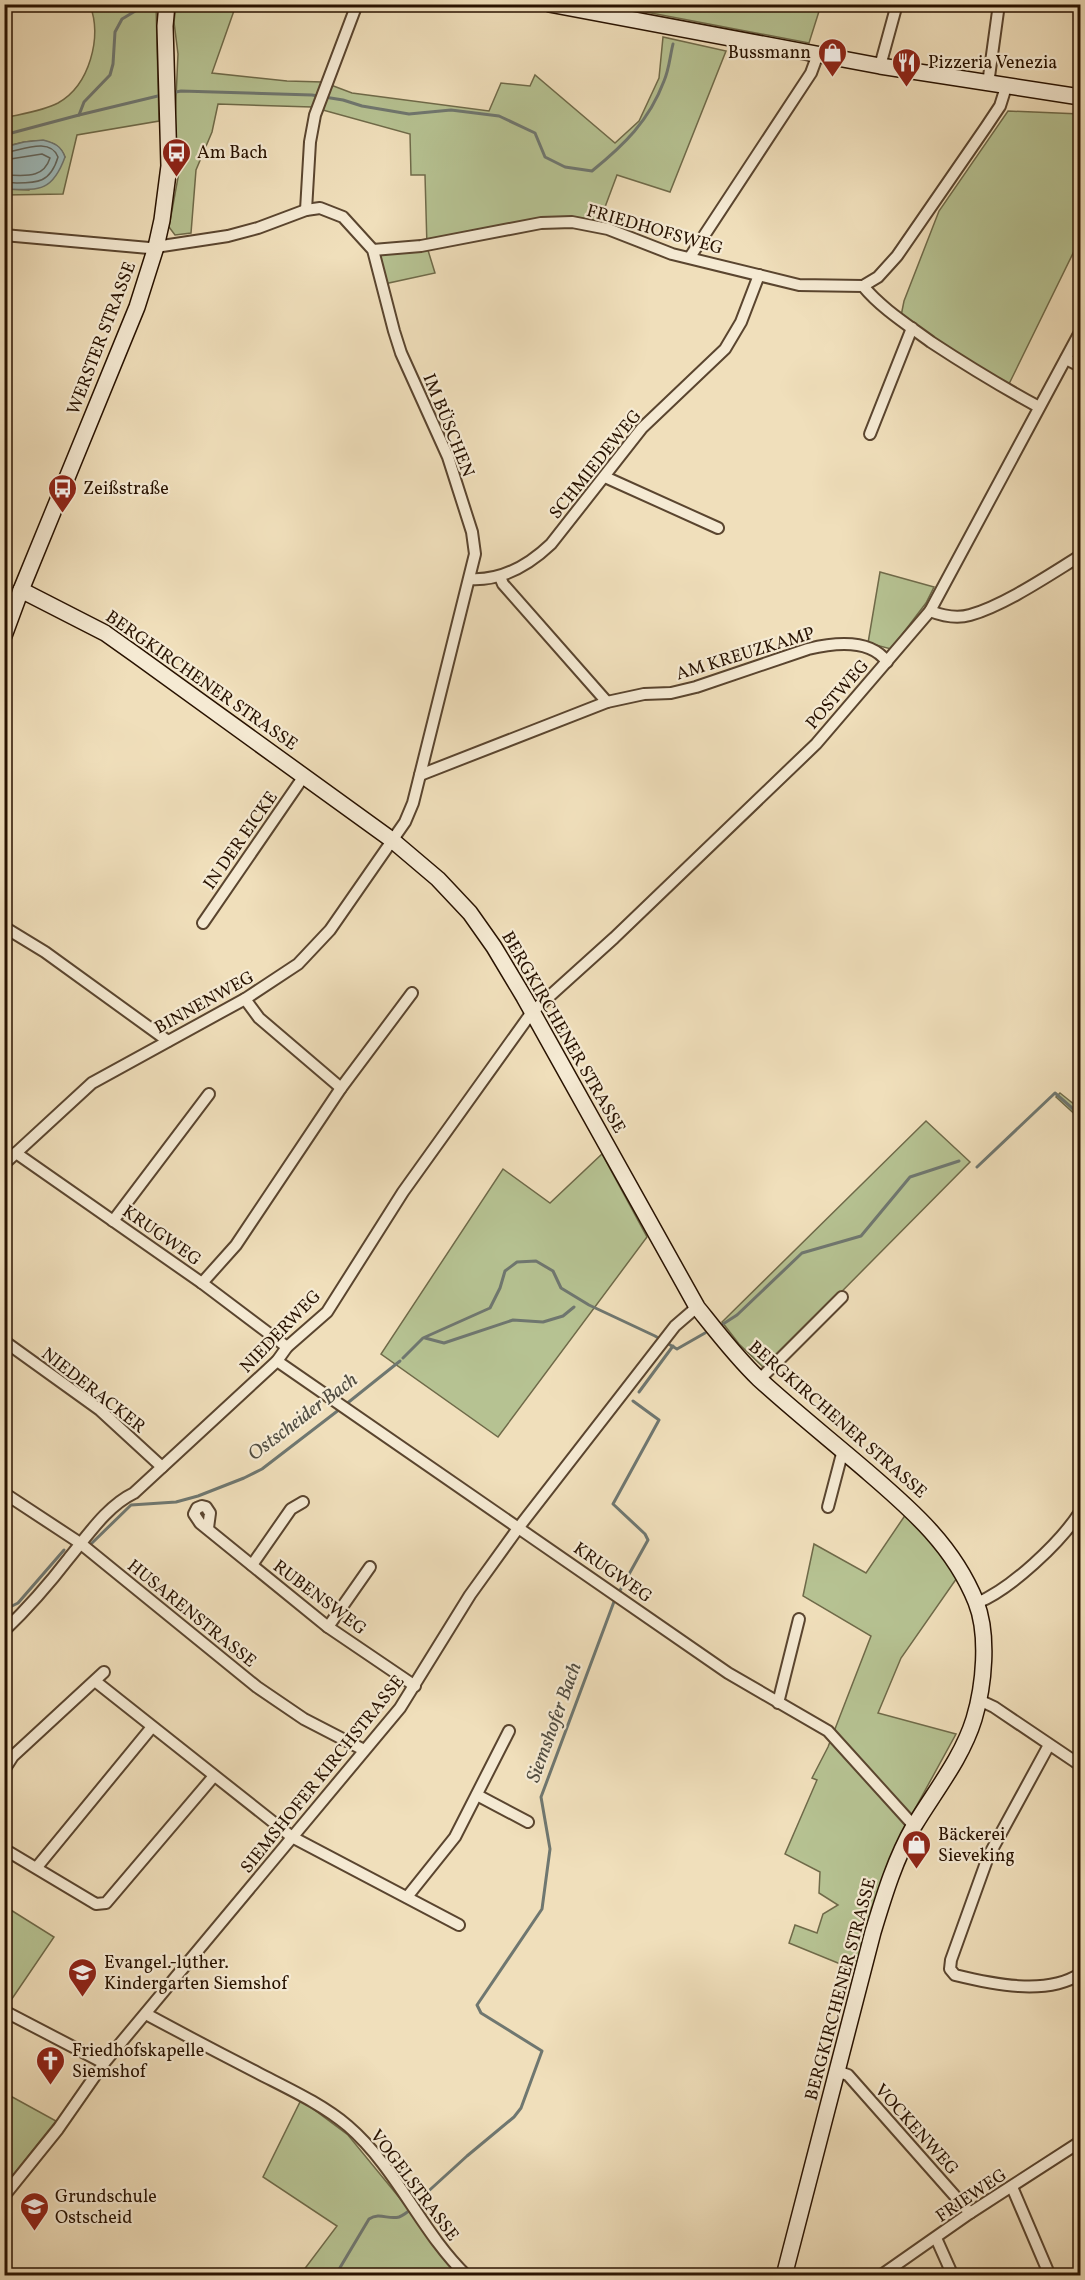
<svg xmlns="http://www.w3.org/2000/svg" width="1085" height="2280" font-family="Vollkorn,serif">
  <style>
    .green { fill: #b6c292; stroke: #6f6a49; stroke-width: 1.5 }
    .water { fill: #9ebaba; stroke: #6f7770; stroke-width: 1.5 }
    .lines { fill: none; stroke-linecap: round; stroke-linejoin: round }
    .shore { stroke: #63665d; stroke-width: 1.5 }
    .stream { stroke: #6f7770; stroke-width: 3 }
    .street-casing { stroke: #5a452f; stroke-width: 14 }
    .secondary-casing { stroke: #281200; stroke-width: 18 }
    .street { stroke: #f5ead3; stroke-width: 10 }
    .secondary { stroke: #f5ead3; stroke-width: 15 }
    .labels { text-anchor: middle; stroke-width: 4.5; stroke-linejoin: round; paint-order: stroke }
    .poi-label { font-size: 18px; fill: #281200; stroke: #f5ead3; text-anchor: start }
    .street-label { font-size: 18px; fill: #281200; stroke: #f5ead3 }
    .water-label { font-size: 20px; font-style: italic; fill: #514d41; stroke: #f5ead3 }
  </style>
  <rect width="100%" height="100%" fill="#f0dfbb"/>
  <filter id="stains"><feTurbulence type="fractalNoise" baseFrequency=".00333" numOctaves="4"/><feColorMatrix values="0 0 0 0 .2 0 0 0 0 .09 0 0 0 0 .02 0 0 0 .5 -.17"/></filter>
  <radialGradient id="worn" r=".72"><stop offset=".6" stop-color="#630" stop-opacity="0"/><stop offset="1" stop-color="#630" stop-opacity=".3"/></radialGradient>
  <g class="green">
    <path d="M90,5H156L159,121L77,135L63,194L5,195V189L29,190L65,157C56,133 24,141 5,147L4,118C21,114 43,111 58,103C90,85 102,37 90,5Z"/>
    <path d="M176,5H236L212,73L287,81L323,82L352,93L489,111L501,83L530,86L535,75L615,143L639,121L659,78L663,37L726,51L670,192L617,175L599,223L586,220L427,247L435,273L384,284L375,251L427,247L425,175H411L410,134L312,107L218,104L212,132L196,170L191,233L175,235L169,227L179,172L175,120L178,54L174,22Z"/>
    <path d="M609,5H821L809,43Z"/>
    <path d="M1008,111L1080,114V239L1008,386L901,316L904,301L939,211Z"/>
    <path d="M880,572L934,587L926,603L891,649L868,643Z"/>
    <path d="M1060,1093L1080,1109V1119L1056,1097Z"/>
    <path d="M926,1121L970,1162L765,1369L739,1344L722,1322Z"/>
    <path d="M602,1154L647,1237L498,1437L381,1354L503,1169L550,1203Z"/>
    <path d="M908,1511L959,1575L901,1658L878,1713L956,1734L905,1827L886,1869L855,1970L789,1943L795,1925L817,1933L823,1914L838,1905L819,1893L820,1872L785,1854L817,1780L812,1778L828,1747L871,1636L803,1596L814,1544L866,1573Z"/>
    <path d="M6,1907L54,1937L5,2009L4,1909Z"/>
    <path d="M5,2093L56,2121L5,2185Z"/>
    <path d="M301,2100L348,2135L407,2207L472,2275H300L337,2226L263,2177Z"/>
  </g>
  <path class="water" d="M43,140C55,143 61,146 65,157C52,193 38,190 5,189V147L24,142Z"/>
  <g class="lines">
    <g class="shore">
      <path d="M4,153C20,151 50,136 58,157C49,188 31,182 4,183"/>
      <path d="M4,160L42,154L50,158C43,180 23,175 4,175"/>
    </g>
    <g class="stream">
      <path d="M171,93L181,91L312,95L343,100L362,106L409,114L451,110L499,116L535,133L545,157L565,167L592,171C624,145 649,121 664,81C669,70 670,56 673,44"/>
      <path d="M79,115L162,95"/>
      <path d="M4,135L79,115L84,102L110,75L113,64L115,32L122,19L147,4"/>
      <path d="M977,1167L1055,1093L1080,1115"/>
      <path d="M723,1324L737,1315L802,1253L861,1236L910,1177L959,1161"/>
      <path d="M425,1338L444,1343L513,1320L543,1322L563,1316L574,1307"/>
      <path d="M403,1358L423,1338L490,1308L500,1288L505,1271L517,1262L536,1261L553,1271L561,1288L589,1305L655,1336L677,1349L705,1333"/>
      <path d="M639,1392L673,1346"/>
      <path d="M345,1405L400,1361"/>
      <path d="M92,1543L131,1505L176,1502L198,1496L244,1478L262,1469L340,1409"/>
      <path d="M618,1594L648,1540L645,1534L613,1504L659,1420L633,1401"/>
      <path d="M4,1610L18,1603L64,1550"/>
      <path d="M335,2276L369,2219C380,2212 388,2220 399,2217C407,2214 418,2203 422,2197L467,2156L514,2117L521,2108L542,2051L481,2013L477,2005L542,1909L550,1849L541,1797L615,1599"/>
    </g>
    <defs>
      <g id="street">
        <path d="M880,66L897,4"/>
        <path d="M988,84L999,4"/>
        <path d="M306,210L310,142L315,115L357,4"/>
        <path d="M4,235L149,248L228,236L258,228L306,210L320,208L343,217L373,250L394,331L401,353L448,457L472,532L475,554L413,803L405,822L330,930L298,964L245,999L92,1083L4,1164"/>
        <path d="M373,250L421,246L541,223L572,222L608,229L672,254L799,285L863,286C881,308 908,325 931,342C966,365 1002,387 1039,407"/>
        <path d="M690,257L811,73L818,54"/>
        <path d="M863,286L878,277L897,256L986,127L1000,106L1006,87"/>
        <path d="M1066,359L1080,366"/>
        <path d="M870,434L912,328"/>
        <path d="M605,477L718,528"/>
        <path d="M500,577L503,584L607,702"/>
        <path d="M470,579C502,581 529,565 551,544L642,428L725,349L741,322L759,275"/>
        <path d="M930,611C943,616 956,619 970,615C1005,605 1049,575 1080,556"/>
        <path d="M420,775L607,702L644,694L671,693L696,687L808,649C833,643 870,638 887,662"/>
        <path d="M203,923L304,776"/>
        <path d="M4,927L45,952L168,1041"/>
        <path d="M245,999L259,1018L341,1088"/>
        <path d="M16,1153L202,1283L287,1347"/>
        <path d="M113,1221L209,1094"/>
        <path d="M202,1283L236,1245L341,1088L412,993"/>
        <path d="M4,1341L100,1410L162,1467"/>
        <path d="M277,1361L728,1673L828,1731L914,1826"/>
        <path d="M760,1379L842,1297"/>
        <path d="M4,1493L80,1543L257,1687L304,1719L364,1750"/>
        <path d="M828,1507L843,1450"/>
        <path d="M208,1528L210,1513L206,1507L202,1506L197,1508L194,1514L200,1523L328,1627L415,1686"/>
        <path d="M252,1565L291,1509L303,1502"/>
        <path d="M977,1603C1011,1589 1060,1543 1080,1512"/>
        <path d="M328,1627L370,1567"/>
        <path d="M4,1631C28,1608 49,1584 69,1558C88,1535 107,1506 134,1493L277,1361L287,1347L327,1312L403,1192L532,1012L614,938L816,744L930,611L1080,332"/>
        <path d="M95,1681L292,1837L459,1925"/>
        <path d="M979,1700L994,1707L1080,1765"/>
        <path d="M778,1703L799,1619"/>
        <path d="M1049,1745L988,1857L951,1960L950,1969L955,1975C992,1984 1046,1996 1080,1974"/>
        <path d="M4,1770L13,1756L104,1672"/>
        <path d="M477,1795L528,1822"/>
        <path d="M4,1849L96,1904L106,1903L214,1776"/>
        <path d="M37,1867L152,1727"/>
        <path d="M407,1897L455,1837L509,1731"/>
        <path d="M4,2011L104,2063"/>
        <path d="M146,2014C183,2034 221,2054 258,2073C289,2089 322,2104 348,2126C397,2168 421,2232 467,2276"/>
        <path d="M837,2071L848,2075L970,2213"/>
        <path d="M1012,2187L1050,2276"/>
        <path d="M4,2196L58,2129L104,2063L400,1708L470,1595L519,1527L675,1326L697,1307"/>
        <path d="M936,2238L953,2276"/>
        <path d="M880,2276L970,2213L1080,2142"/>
      </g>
      <g id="secondary">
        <path d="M549,4L880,66L1080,97"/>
        <path d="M21,590L105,633L136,655L392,840L438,879L470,913L494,947L524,997L697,1307C717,1332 736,1357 759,1379C795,1412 833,1442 870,1474C913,1511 954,1547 976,1602C989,1635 984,1686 974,1719C962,1758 935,1791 914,1826C895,1859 884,1896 873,1932L784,2276"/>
        <path d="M4,636L21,590L137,307L156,247L162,220L169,166L165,26L167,4"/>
      </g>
    </defs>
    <use href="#street" class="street-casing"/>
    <use href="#secondary" class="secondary-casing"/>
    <use href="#street" class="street"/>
    <use href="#secondary" class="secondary"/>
  </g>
  <defs>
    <symbol id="shop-pin" viewBox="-11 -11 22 30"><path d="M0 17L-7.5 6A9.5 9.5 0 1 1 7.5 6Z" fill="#8f2418" stroke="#f5ead3"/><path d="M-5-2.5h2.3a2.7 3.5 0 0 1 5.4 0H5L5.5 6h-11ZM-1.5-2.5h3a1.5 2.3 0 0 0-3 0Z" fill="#fff"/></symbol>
    <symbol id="restaurant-pin" viewBox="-11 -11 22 30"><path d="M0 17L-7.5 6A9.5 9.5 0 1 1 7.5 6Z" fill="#8f2418" stroke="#f5ead3"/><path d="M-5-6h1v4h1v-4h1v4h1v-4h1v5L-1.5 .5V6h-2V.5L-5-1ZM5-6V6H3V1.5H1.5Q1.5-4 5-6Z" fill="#fff"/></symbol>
    <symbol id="bus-pin" viewBox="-11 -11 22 30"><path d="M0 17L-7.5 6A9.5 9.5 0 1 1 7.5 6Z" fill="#8f2418" stroke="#f5ead3"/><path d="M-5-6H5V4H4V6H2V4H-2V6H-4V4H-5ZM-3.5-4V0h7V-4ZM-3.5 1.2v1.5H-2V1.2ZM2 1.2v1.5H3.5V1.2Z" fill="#fff"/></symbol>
    <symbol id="school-pin" viewBox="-11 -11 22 30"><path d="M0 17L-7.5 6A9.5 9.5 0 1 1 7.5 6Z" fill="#8f2418" stroke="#f5ead3"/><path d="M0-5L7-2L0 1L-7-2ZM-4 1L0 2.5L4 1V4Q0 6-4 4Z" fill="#fff"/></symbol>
    <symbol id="church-pin" viewBox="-11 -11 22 30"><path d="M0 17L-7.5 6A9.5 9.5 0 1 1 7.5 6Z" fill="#8f2418" stroke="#f5ead3"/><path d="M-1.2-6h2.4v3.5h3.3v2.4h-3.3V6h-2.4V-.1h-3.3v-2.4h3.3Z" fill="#fff"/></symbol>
  </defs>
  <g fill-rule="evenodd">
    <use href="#shop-pin" x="816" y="36" width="33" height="45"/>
    <use href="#restaurant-pin" x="890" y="46" width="33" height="45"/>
    <use href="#bus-pin" x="160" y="136" width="33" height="45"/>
    <use href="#bus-pin" x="46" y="472" width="33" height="45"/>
    <use href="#shop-pin" x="900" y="1828" width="33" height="45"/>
    <use href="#school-pin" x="66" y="1956" width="33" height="45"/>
    <use href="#church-pin" x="34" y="2044" width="33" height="45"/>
    <use href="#school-pin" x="18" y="2190" width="33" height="45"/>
  </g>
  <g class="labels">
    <g class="poi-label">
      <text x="811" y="58" text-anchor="end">Bussmann</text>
      <text x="928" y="68">Pizzeria Venezia</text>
      <text x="197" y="158">Am Bach</text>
      <text x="83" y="494">Zeißstraße</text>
      <text x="938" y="1840">Bäckerei<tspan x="938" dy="21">Sieveking</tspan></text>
      <text x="104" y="1968">Evangel.-luther.<tspan x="104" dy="21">Kindergarten Siemshof</tspan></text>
      <text x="72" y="2056">Friedhofskapelle<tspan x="72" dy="21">Siemshof</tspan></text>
      <text x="55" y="2202">Grundschule<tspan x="55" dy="21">Ostscheid</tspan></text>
    </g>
    <g class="street-label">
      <text transform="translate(655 229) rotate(16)" y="6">FRIEDHOFSWEG</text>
      <text transform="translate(101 338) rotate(-69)" y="6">WERSTER STRASSE</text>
      <text transform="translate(449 425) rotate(68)" y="6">IM BÜSCHEN</text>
      <text transform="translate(595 464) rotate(-51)" y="6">SCHMIEDEWEG</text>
      <text transform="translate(745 653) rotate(-17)" y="6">AM KREUZKAMP</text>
      <text transform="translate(202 680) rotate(35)" y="6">BERGKIRCHENER STRASSE</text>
      <text transform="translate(837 694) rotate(-49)" y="6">POSTWEG</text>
      <text transform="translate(240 840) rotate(-55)" y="6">IN DER EICKE</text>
      <text transform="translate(204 1002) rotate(-29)" y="6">BINNENWEG</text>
      <text transform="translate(564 1032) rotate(60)" y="6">BERGKIRCHENER STRASSE</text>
      <text transform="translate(162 1235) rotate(35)" y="6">KRUGWEG</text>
      <text transform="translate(280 1331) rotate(-46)" y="6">NIEDERWEG</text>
      <text transform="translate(94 1390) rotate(38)" y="6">NIEDERACKER</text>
      <text transform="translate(838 1419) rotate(41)" y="6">BERGKIRCHENER STRASSE</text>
      <text transform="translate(613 1572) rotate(35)" y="6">KRUGWEG</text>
      <text transform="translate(320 1597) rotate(37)" y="6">RUBENSWEG</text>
      <text transform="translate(192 1613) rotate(39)" y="6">HUSARENSTRASSE</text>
      <text transform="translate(322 1774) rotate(-51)" y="6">SIEMSHOFER KIRCHSTRASSE</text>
      <text transform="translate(840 1989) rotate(-75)" y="6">BERGKIRCHENER STRASSE</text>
      <text transform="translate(917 2129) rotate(48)" y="6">VOCKENWEG</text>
      <text transform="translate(415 2185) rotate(53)" y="6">VOGELSTRASSE</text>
      <text transform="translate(971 2195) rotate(-34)" y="6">FRIEWEG</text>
    </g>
    <g class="water-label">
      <text transform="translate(302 1416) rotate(-37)" y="7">Ostscheider Bach</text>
      <text transform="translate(553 1722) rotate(-70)" y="7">Siemshofer Bach</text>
    </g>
  </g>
  <rect width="1085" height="2280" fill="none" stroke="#f0dfbb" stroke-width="24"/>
  <rect x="6" y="6" width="1073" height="2268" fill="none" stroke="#281200" stroke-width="3"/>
  <rect x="12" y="12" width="1061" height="2256" fill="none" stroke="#281200" stroke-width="1.5"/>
  <rect width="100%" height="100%" filter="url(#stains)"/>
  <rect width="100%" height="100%" fill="url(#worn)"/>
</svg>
